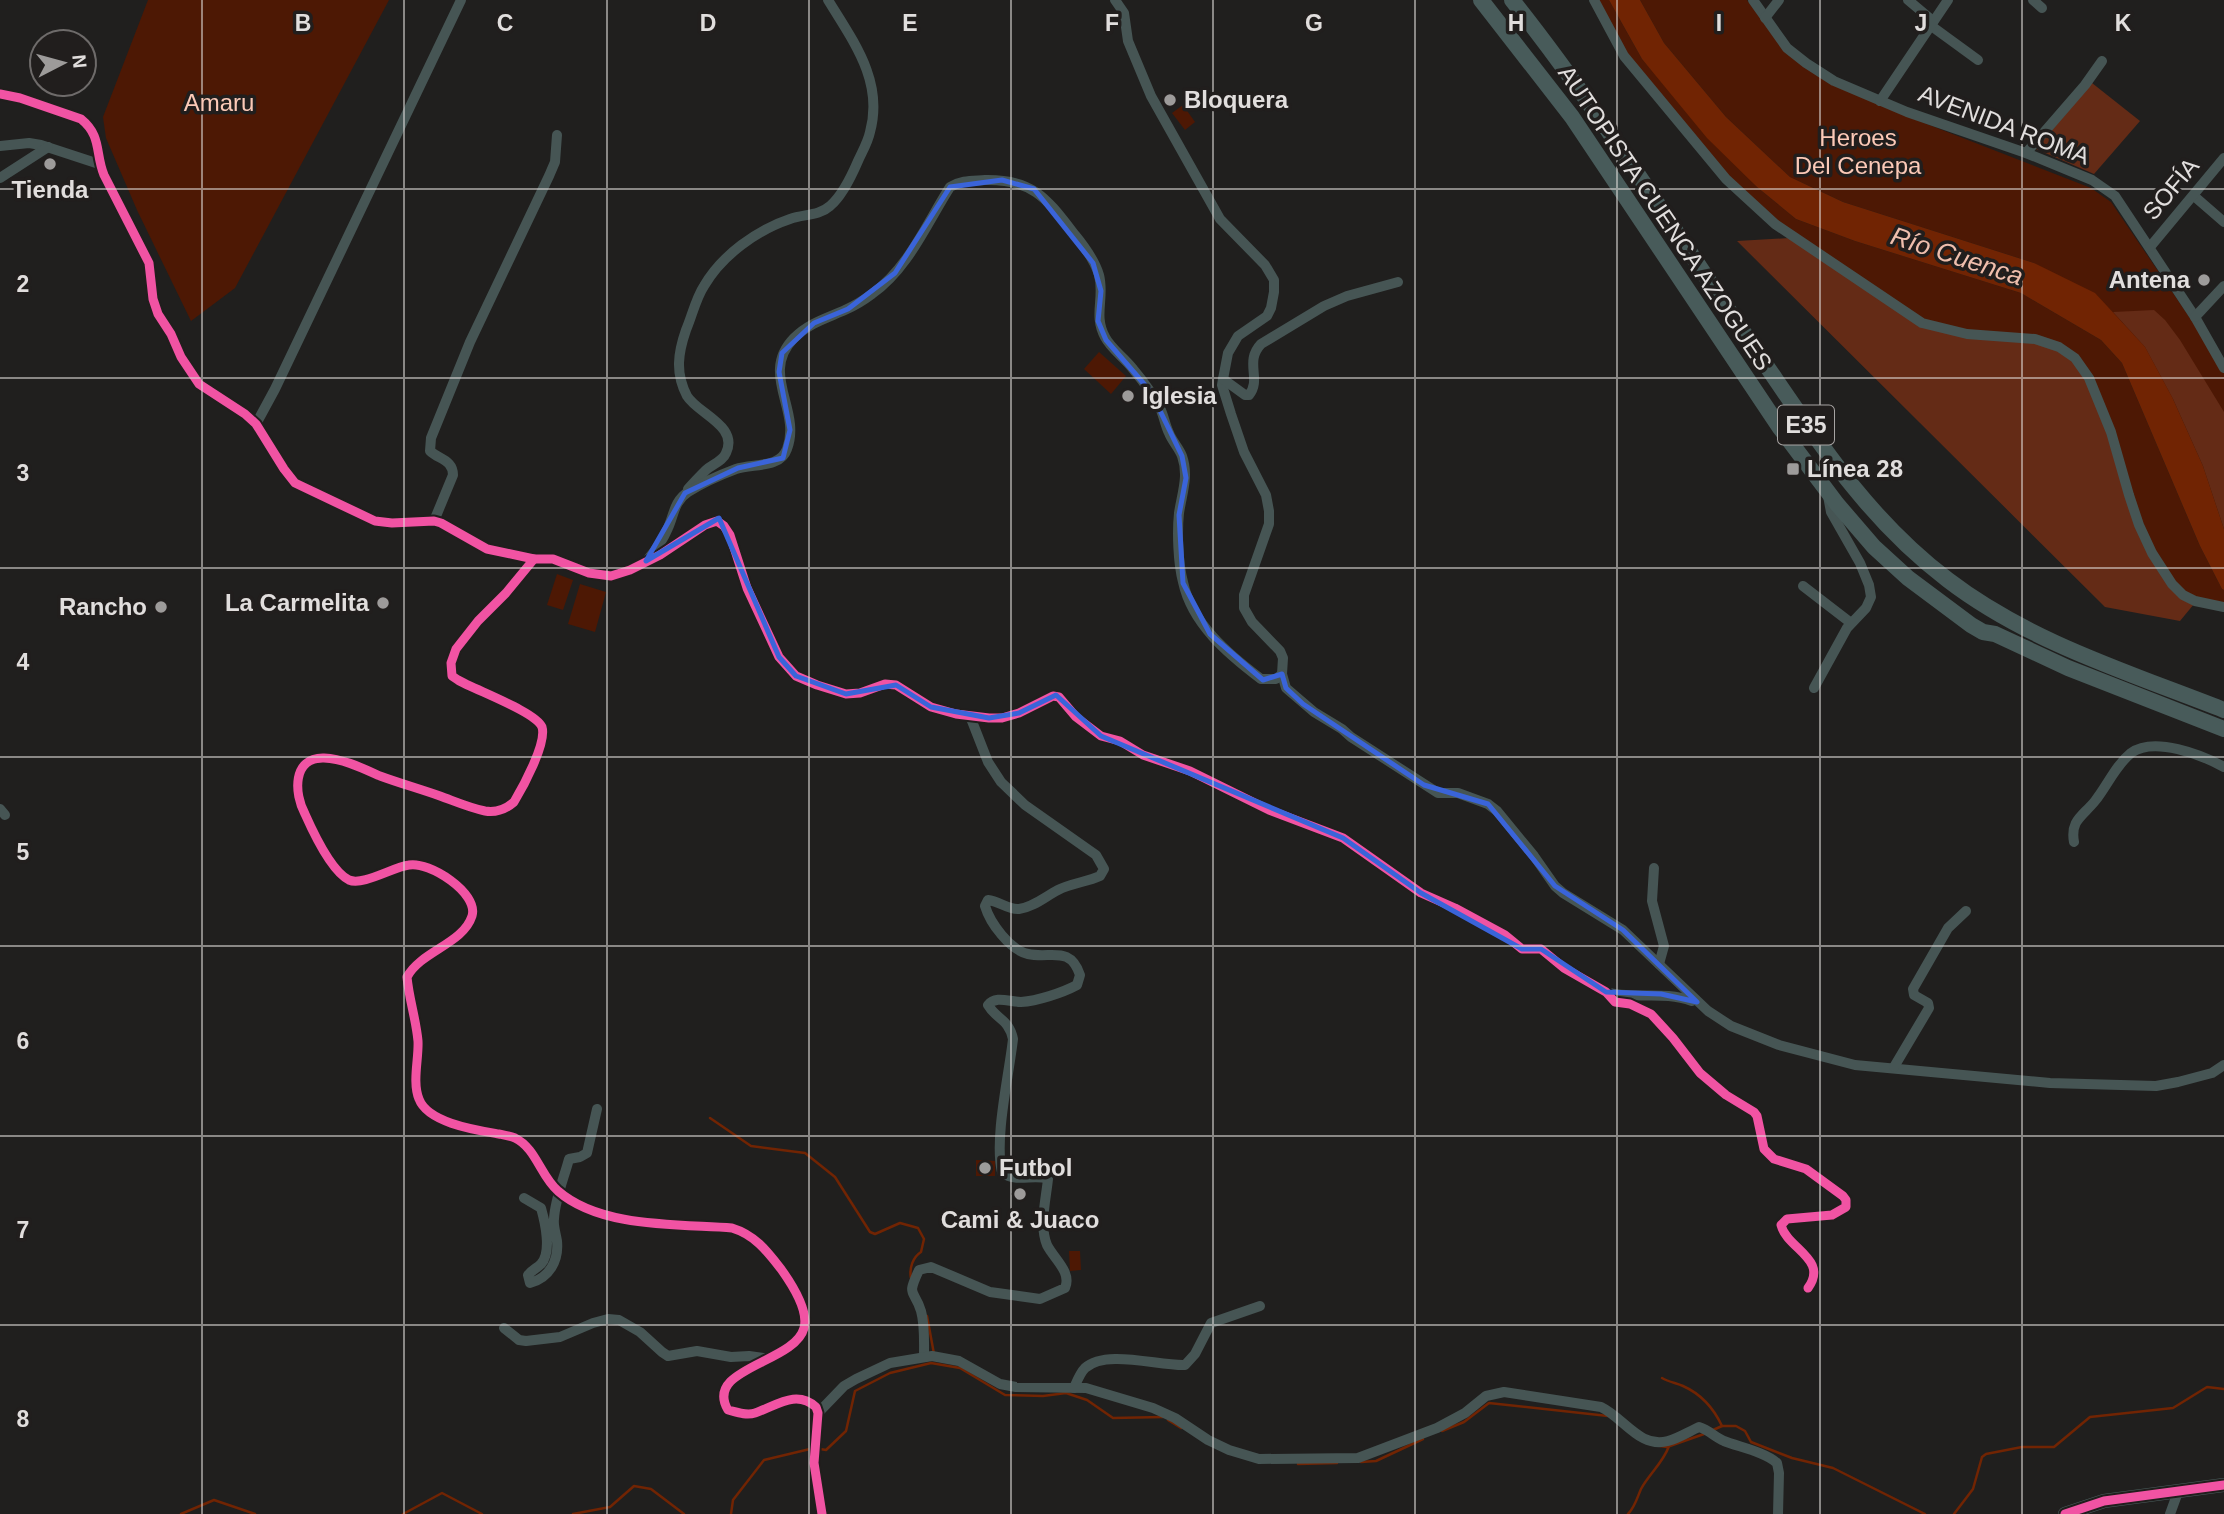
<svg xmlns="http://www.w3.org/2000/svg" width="2224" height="1514" font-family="Arial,sans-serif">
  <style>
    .green { fill: #4d1804 }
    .forest { fill: #642b16 }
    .water { fill: #712403 }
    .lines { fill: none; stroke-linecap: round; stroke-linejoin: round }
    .stream { stroke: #712403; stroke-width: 2.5 }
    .minor { stroke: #465554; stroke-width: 10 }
    .major { stroke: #4b5f5e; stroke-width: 14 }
    .highway { stroke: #485b5a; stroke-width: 16 }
    .cycleway-casing { stroke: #211e1d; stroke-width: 13 }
    .cycleway { stroke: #f153a3; stroke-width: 9 }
    .marked { fill: none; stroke: #3a64d9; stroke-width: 5; stroke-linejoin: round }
    .grid { fill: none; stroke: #e1dedd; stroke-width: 2; stroke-opacity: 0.55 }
    .poi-dot { fill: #9d9b9a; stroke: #211e1d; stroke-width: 2.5 }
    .labels { text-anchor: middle; stroke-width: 7; stroke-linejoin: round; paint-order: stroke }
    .shield { fill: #211e1d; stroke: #a7a4a3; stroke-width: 2 }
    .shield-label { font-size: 23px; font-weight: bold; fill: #e1dedd }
    .poi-label { font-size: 24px; font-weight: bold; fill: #e1dedd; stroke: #211e1d; text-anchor: start }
    .park-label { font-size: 24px; fill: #fbc9b7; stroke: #211e1d }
    .street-label { font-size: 24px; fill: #e1dedd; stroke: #211e1d }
    .water-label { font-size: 26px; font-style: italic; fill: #efbeac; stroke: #211e1d }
    .grid-label { font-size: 23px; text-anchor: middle; font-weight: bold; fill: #e1dedd; stroke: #211e1d; stroke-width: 7; stroke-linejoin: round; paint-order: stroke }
  </style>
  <rect width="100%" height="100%" fill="#201f1e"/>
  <g class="green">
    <path d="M148,0H389L235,288L191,321L137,210L106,138L103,117Z"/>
    <path d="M1594,0H1609L1642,59L1757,187L1796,219L1855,241L2021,293L2101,340L2122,363L2200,546L2222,589L2224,590V607L2195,601L1922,323L1775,224L1726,179L1624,56Z"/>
    <path d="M1640,0H1747L1784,50L1896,112L2091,188L2111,202L2224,368V529L2203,466L2173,399L2034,263L1843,202L1790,177L1726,117L1664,43Z"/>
    <path d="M1183,105L1195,122L1185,130L1172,113Z"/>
    <path d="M1099,352L1126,376L1111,394L1084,369Z"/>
    <path d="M557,574L573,580L563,610L547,605Z"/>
    <path d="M580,584L606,592L595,632L568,624Z"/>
    <path d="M976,1160L995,1161V1176H976Z"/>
    <path d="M1080,1251L1081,1270L1070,1271L1069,1251Z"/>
  </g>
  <g class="forest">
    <path d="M2092,83L2140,121L2094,174L2036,149Z"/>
    <path d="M1790,238L1920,325L2034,342L2058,350L2073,360L2086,379L2108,434L2150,555L2194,604L2180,621L2105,607L1737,241Z"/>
    <path d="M2154,310L2165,320L2180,340L2224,412V529L2203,466L2173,399L2145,347L2113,312Z"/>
  </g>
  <path class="water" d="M1609,0H1640L1664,43L1726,117L1790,177L1843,202L2034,263L2095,293L2145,347L2173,399L2203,466L2224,529V590L2222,589L2200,546L2122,363L2101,340L2021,293L1855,241L1796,219L1757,187L1707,138L1642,59Z"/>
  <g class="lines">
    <g class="stream">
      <path d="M710,1118L751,1146L805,1153L835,1177L870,1232L875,1234L900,1223L918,1228L924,1239L921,1252C913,1257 909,1268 911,1278"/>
      <path d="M927,1316L934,1354"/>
      <path d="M1662,1378C1669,1382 1676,1383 1683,1386C1701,1394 1714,1409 1722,1426"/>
      <path d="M1168,1420L1181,1428"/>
      <path d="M1713,1430L1722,1426H1736L1745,1431L1751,1442L1792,1458L1833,1468L1925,1514"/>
      <path d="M1442,1431L1464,1422L1489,1403L1608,1416"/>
      <path d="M1660,1446L1667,1447L1704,1434"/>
      <path d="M820,1449L826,1450L846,1431L855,1391L890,1373L931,1363L960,1368L1005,1395L1043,1396L1066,1393L1087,1400L1113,1418L1163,1417"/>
      <path d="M1361,1462L1376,1461L1423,1439"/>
      <path d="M1298,1464L1337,1463"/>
      <path d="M181,1514L214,1500L255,1514"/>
      <path d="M403,1514L442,1493L482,1514"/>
      <path d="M573,1514L610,1507L634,1486L651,1489L684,1514"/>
      <path d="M731,1514L733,1500L764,1460L810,1449"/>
      <path d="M1628,1514C1635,1507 1637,1498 1641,1489C1649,1474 1663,1463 1669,1446"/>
      <path d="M1954,1514L1973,1489L1982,1457L1986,1454L2022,1447H2054L2090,1417L2173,1408L2207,1387L2224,1389"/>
    </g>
    <g class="minor">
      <path d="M1115,0L1124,13L1128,41L1151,96L1220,219L1265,265L1274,280V292L1271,308L1267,316L1238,336L1228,353L1223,379L1222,385L1231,414L1244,452L1266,495L1269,511V524L1244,595V608L1252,622L1280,651L1283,658L1282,674L1286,688L1314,712L1342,729L1351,737L1438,793H1458L1488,804L1497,811L1534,856L1555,886L1563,893L1623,930L1708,1011L1731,1026L1779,1045L1855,1065L2050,1083L2156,1086L2178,1082L2212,1073L2224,1065"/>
      <path d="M1594,0L1624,56L1726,179L1775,224L1922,323L1967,334L2035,339L2059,347L2075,358L2089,378L2111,432L2129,495L2139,525L2152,553L2172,584L2183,595L2195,601L2224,607"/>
      <path d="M1753,0L1787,48L1806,63L1834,81L1907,112L2026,153L2092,180L2115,196L2195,317L2224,368"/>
      <path d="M1908,0L1933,21"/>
      <path d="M2033,0L2042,8"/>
      <path d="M1765,18L1779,0"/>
      <path d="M1930,25L1978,60"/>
      <path d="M0,94L20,98L81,119C102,136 95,153 104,175L149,263L153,299L158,314L171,334L181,357L199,384L245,414L256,424L284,469L295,483L375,521L392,523L434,521L441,523L487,549L534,559H553L589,573L611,576L630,570L660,555L705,525L717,521L724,526L730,535L747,588L779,657L796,676L817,685L846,694L860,693L885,684L896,685L931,707L956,714L989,718H1002L1019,713L1053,696L1059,697L1076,717L1101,736L1120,741L1143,755L1190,771L1269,810L1343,838L1421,893L1455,908L1505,935L1522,949H1541L1564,968L1606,992L1615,1002L1630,1004L1651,1014L1673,1038L1700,1073L1726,1095L1754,1112L1757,1116L1764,1149L1774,1159L1806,1169L1843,1196L1846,1200V1207L1832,1215L1787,1219L1781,1225C1787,1249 1829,1259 1808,1288"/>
      <path d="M1880,101L1948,0"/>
      <path d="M0,146L29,143L41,145L99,164"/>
      <path d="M2026,153L2085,85L2102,61"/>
      <path d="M0,178L48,147"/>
      <path d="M2194,196L2224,222"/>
      <path d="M2150,247L2224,158"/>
      <path d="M2195,317L2224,286"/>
      <path d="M1223,379L1245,395H1249C1262,379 1244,362 1261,344L1324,306L1347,296L1398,282"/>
      <path d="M256,424L275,389L461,0"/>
      <path d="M688,489C694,482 700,476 706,470C713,464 723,461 726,453C739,426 698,414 687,396C675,373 678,353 686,330C692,316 696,298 704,286C722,255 757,230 790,219C804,214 819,216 830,206C842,196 852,175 858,161C862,152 868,142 870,132C884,81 853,41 828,0"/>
      <path d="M434,521L453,475C453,460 440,460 430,451L431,438L470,342L549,176L555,162L557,135"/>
      <path d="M534,559L506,593L478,621L456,649L451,663L452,676L458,680C475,690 536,712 542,727C547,743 523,787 514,802C506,809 497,813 485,811C470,808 454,801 440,796C420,789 399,783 380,776C362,768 344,759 324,758C292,757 294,794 305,814C313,832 331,871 349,880C363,886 393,867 409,865C429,861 479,893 472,916C463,944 421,951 407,977C409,999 416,1019 418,1041C419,1058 412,1082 419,1099C428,1123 476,1130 499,1134C504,1135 510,1136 515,1138C536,1148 541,1177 558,1191C600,1228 678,1224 732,1228C755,1235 767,1251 781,1269C791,1283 809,1310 804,1328C795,1363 703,1368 728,1410C736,1412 746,1416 755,1413C776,1406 796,1389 816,1407L818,1413L814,1463L822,1514"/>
      <path d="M648,559C656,550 663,540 668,528C674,515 674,501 688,492C702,483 720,475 736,469C752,463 780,469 787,449C802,410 759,374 794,338C809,323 827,318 845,310C854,306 864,300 872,294C908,269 927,223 950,187C962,180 972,181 985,180C1034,179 1047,199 1075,235C1084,246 1095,261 1099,275C1105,298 1093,315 1105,337C1111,349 1125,358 1133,369C1143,381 1153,394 1160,408C1164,416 1165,425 1169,433C1172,441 1179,448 1182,456C1189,476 1182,493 1179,513C1177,532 1178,563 1183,582C1192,624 1228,654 1261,679H1276L1282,674"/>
      <path d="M1803,586L1851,623"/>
      <path d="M1814,688L1847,628L1866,608L1871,597L1869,585L1860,563L1831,512L1828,496"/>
      <path d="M0,809L5,815"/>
      <path d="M2074,842C2070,820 2083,816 2095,801C2107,786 2116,765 2131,753C2154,736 2202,755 2224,767"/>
      <path d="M1654,868L1652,901L1664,946L1659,964"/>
      <path d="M1606,992C1634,1000 1663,990 1692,1001"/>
      <path d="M1894,1067L1929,1008L1928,1003L1914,995L1913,989L1948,928L1966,911"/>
      <path d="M524,1198L541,1208C545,1222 552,1252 541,1264C537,1268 532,1270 528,1275L530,1283C549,1278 559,1261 557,1241C556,1234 553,1226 554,1219C555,1199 564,1178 569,1159L580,1157L587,1153L597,1109"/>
      <path d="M504,1328L519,1340L526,1341L560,1337L593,1323L608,1319L619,1320L640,1332L662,1352L668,1356L697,1351L731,1357L749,1356L770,1359"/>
      <path d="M924,1357C924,1343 925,1325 921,1311C914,1288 906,1298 919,1270L931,1267L990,1292L1040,1299L1065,1288C1072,1272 1054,1259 1047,1245C1039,1226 1046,1199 1048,1179C1033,1173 1017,1184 1002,1172C994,1139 1009,1075 1013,1039C1009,1019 996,1019 988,1005C996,995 1009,1002 1021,1002C1037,1001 1062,993 1077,985L1080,975C1070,945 1051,959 1028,954C1010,950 990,923 985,906L988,900C999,901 1008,910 1019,909C1034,907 1046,896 1058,890C1072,883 1087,882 1100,876L1104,869L1096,855L1025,805L1001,782L988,762L970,716"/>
      <path d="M1074,1388C1077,1381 1080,1373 1085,1368C1106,1349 1158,1366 1185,1365L1195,1354L1211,1323L1260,1306"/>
      <path d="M818,1413L844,1386L856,1379L890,1363L932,1356L959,1361L1000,1384L1016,1387L1086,1388L1153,1408L1175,1418L1208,1440L1229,1450L1259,1459L1358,1458L1437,1428L1465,1413L1486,1396L1504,1392L1601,1407C1624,1418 1640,1449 1668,1441C1679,1438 1688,1432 1699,1427C1709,1430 1715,1437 1724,1441C1739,1447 1765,1452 1777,1463L1779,1473L1778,1514"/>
      <path d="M2170,1514L2178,1492"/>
    </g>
    <path class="major" d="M2065,1514L2104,1501L2224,1485"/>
    <g class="highway">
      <path d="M1481,0L1572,117L1780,428L1837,504L1874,547L1908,578L1971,625L1983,632L1995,634L2068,668L2224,729"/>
      <path d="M1512,0C1602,113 1677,236 1759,355C1816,438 1866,518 1948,580C2029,642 2130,673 2224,710"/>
    </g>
    <defs>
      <g id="cycleway">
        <path d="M0,94L20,98L81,119C102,136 95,153 104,175L149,263L153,299L158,314L171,334L181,357L199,384L245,414L256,424L284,469L295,483L375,521L392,523L434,521L441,523L487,549L534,559H553L589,573L611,576L630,570L660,555L705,525L717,521L724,526L730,535L747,588L779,657L796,676L817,685L846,694L860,693L885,684L896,685L931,707L956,714L989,718H1002L1019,713L1053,696L1059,697L1076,717L1101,736L1120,741L1143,755L1190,771L1269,810L1343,838L1421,893L1455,908L1505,935L1522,949H1541L1564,968L1606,992L1615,1002L1630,1004L1651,1014L1673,1038L1700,1073L1726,1095L1754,1112L1757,1116L1764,1149L1774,1159L1806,1169L1843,1196L1846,1200V1207L1832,1215L1787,1219L1781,1225C1787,1249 1829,1259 1808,1288"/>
        <path d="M534,559L506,593L478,621L456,649L451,663L452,676L458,680C475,690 536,712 542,727C547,743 523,787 514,802C506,809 497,813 485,811C470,808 454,801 440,796C420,789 399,783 380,776C362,768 344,759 324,758C292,757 294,794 305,814C313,832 331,871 349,880C363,886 393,867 409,865C429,861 479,893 472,916C463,944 421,951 407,977C409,999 416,1019 418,1041C419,1058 412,1082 419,1099C428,1123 476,1130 499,1134C504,1135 510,1136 515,1138C536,1148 541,1177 558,1191C600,1228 678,1224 732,1228C755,1235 767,1251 781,1269C791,1283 809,1310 804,1328C795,1363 703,1368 728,1410C736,1412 746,1416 755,1413C776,1406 796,1389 816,1407L818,1413L814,1463L822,1514"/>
        <path d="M2065,1514L2104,1501L2224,1485"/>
      </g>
    </defs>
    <use href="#cycleway" class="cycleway-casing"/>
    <use href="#cycleway" class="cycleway"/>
  </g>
  <path class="marked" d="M1002,180L1034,189L1093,263L1101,291L1098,321L1106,340L1151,392L1182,456L1186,478L1179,515L1183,583L1210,634L1263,680L1282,674L1286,688L1303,704L1424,785L1488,804L1555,886L1623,930L1697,1002L1661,994L1606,992L1541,949H1522L1421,893L1343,838L1101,736L1056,695L1019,713L989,718L931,707L896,685L846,694L796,676L779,657L719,518L646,561L685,493L738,468L783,458L790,430L779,372L782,353L814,323L848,309L895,273L950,187Z"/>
  <path class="grid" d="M202,0V1514M404,0V1514M607,0V1514M809,0V1514M1011,0V1514M1213,0V1514M1415,0V1514M1617,0V1514M1820,0V1514M2022,0V1514M0,189H2224M0,378H2224M0,568H2224M0,757H2224M0,946H2224M0,1136H2224M0,1325H2224"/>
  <g class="poi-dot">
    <circle cx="1170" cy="100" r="7"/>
    <circle cx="50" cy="164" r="7"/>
    <circle cx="2204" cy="280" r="7"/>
    <circle cx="1128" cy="396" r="7"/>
    <rect x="1786" y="462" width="14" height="14" rx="3.5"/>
    <circle cx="383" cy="603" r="7"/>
    <circle cx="161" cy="607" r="7"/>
    <circle cx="985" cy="1168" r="7"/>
    <circle cx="1020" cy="1194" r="7"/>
  </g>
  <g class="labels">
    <rect class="shield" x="1778" y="405.5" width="56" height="39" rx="5"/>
    <g class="shield-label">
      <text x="1806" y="433">E35</text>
    </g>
    <g class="poi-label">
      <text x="1184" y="108">Bloquera</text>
      <text x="50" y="198" text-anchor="middle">Tienda</text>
      <text x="2190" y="288" text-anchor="end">Antena</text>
      <text x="1142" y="404">Iglesia</text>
      <text x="1807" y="477">Línea 28</text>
      <text x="369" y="611" text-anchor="end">La Carmelita</text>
      <text x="147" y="615" text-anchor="end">Rancho</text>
      <text x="999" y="1176">Futbol</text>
      <text x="1020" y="1228" text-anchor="middle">Cami &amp; Juaco</text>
    </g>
    <g class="park-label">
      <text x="219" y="111">Amaru</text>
      <text x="1858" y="146">Heroes<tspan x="1858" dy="28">Del Cenepa</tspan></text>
    </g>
    <g class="street-label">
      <text transform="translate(2004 125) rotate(21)" y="8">AVENIDA ROMA</text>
      <text transform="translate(2171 189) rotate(-50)" y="8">SOFÍA</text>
      <text transform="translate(1665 218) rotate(56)" y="8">AUTOPISTA CUENCA AZOGUES</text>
    </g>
    <g class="water-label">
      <text transform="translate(1957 256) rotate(18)" y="9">Río Cuenca</text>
    </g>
  </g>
  <g class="grid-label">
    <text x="303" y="31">B</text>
    <text x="505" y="31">C</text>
    <text x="708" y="31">D</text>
    <text x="910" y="31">E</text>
    <text x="1112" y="31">F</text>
    <text x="1314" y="31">G</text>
    <text x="1516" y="31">H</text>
    <text x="1719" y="31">I</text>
    <text x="1921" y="31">J</text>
    <text x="2123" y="31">K</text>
    <text x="23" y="292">2</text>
    <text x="23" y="481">3</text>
    <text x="23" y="670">4</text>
    <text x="23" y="860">5</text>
    <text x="23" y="1049">6</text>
    <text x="23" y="1238">7</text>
    <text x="23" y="1427">8</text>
  </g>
  <g transform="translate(63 63) rotate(84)"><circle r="33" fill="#211e1d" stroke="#6e6b6a" stroke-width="2"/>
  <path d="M0-5L12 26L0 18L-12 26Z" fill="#9d9b9a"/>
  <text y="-10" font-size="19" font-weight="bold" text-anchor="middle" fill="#e1dedd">N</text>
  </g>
</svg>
